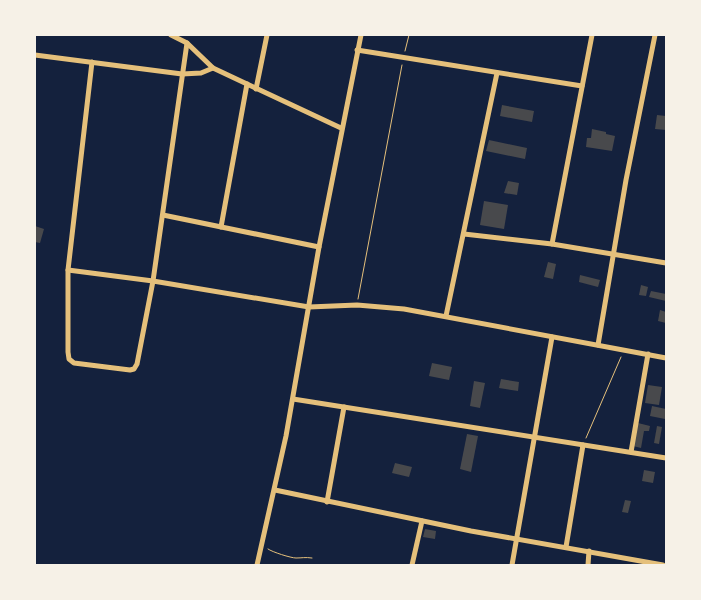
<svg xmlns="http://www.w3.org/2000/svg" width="701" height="600" font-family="'Sofia Sans Condensed',sans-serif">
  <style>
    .building { fill: #48494c }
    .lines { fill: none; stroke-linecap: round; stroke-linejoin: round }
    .path { stroke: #e5c07b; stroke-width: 1 }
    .minor { stroke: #e5c07b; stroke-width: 5 }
  </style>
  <rect width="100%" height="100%" fill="#14213d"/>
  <g class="building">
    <path d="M502,105L534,111L532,122L500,116Z"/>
    <path d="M657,115L666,116V130L655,129Z"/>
    <path d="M592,129L606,132V134L615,136L612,151L586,147L587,138H591Z"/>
    <path d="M489,140L527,148L525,159L486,151Z"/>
    <path d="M508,181L519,183L517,195L504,193Z"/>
    <path d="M484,201L508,205L504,229L480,225Z"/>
    <path d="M35,226L44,229L40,243L35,242Z"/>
    <path d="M548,262L556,264L553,279L544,277Z"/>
    <path d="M580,275L600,280L598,287L579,282Z"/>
    <path d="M641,285L648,287L646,296L639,295Z"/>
    <path d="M651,291L666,294V301L649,297Z"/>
    <path d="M660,310L666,312V323L658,321Z"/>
    <path d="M432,363L452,367L449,380L429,376Z"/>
    <path d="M501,379L519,382L518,391L499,388Z"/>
    <path d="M474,381L485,383L480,408L470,406Z"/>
    <path d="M648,385L662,387L659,405L645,403Z"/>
    <path d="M652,406L666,409L665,419L650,416Z"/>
    <path d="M638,423L650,426L649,431H644L641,448L633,446Z"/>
    <path d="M657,426L662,427L659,444L654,443Z"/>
    <path d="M467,434L478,436L471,472L460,469Z"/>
    <path d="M395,463L412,467L409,477L392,473Z"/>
    <path d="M644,470L655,472L653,483L642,481Z"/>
    <path d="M625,500L631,501L628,513L622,512Z"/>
    <path d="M425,529L436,531L435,539L423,537Z"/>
  </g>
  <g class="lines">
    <g class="path">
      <path d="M405,51L409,35"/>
      <path d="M358,299L402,65"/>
      <path d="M586,438L621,357"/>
      <path d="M268,549C272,552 291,558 296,558C302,558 305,557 312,558"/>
    </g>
    <g class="minor">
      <path d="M171,35L187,43L213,68"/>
      <path d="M357,50L582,86"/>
      <path d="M35,55L182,74L201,73L213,68L341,128"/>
      <path d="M92,62L68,270V352L69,359L74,363L130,370L134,369L137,364L153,281L187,43"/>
      <path d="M256,89L267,35"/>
      <path d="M163,215L319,247"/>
      <path d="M221,227L247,84"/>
      <path d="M464,234L552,244L666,263"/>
      <path d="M552,244L592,35"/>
      <path d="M68,270L153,281L309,307L357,305L404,309L666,358"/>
      <path d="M446,316L497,73"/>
      <path d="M598,345L626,180L655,35"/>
      <path d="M293,399L666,458"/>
      <path d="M631,452L648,354"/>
      <path d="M275,490L471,531L663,565"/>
      <path d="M327,502L344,407"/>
      <path d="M566,547L583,445"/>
      <path d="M257,565L286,436L319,247L361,35"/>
      <path d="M412,565L422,521"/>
      <path d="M512,565L552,337"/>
      <path d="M588,565L589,551"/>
    </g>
  </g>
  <rect width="701" height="600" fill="none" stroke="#f6f1e7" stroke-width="72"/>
</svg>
